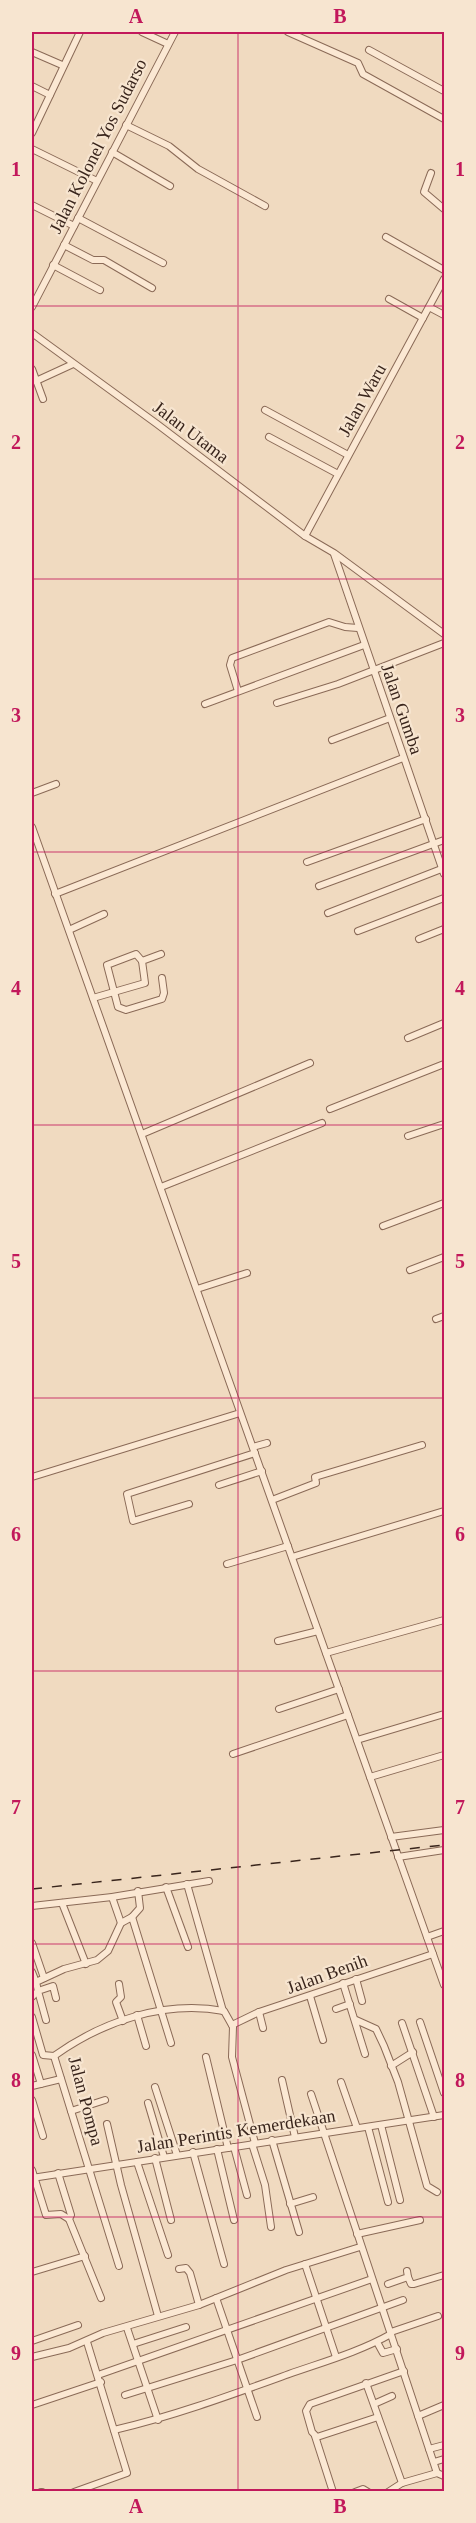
<svg xmlns="http://www.w3.org/2000/svg" width="476" height="2523" font-family="Georgia,serif">
  <style>
    .lines { fill: none; stroke-linecap: round; stroke-linejoin: round }
    .minor-casing { stroke: #8a6a57; stroke-width: 8 }
    .minor { stroke: #fbe8d3; stroke-width: 6 }
    .rail { stroke: #39251c; stroke-width: 1.5; stroke-dasharray: 10 10; stroke-linecap: butt }
    .grid { fill: none; stroke: #c2185b; stroke-width: 1.5; stroke-opacity: 0.55 }
    .labels { text-anchor: middle; stroke-width: 4.5; stroke-linejoin: round; paint-order: stroke }
    .street-label { font-size: 18px; fill: #39251c; stroke: #f7e5d0 }
    .neatline { fill: none; stroke: #c2185b; stroke-width: 2 }
    .grid-label { font-size: 20px; text-anchor: middle; font-weight: bold; fill: #c2185b }
  </style>
  <rect width="100%" height="100%" fill="#f0dac0"/>
  <g class="lines">
    <defs>
      <g id="minor">
        <path d="M142,32L168,44"/>
        <path d="M288,32L358,63L363,74L444,119"/>
        <path d="M369,50L444,91"/>
        <path d="M32,52L62,65"/>
        <path d="M32,86L50,95"/>
        <path d="M126,125L169,146L198,169L265,206"/>
        <path d="M32,133L80,32"/>
        <path d="M32,149L97,181"/>
        <path d="M112,152L170,186"/>
        <path d="M431,173L424,192L444,209"/>
        <path d="M32,205L74,226"/>
        <path d="M78,218L163,263"/>
        <path d="M386,237L444,270"/>
        <path d="M64,245L93,260H104L152,288"/>
        <path d="M53,265L100,290"/>
        <path d="M389,299L423,318"/>
        <path d="M32,307L175,32"/>
        <path d="M429,307L444,315"/>
        <path d="M32,333L157,424L305,536L334,553L444,634"/>
        <path d="M32,369L43,399"/>
        <path d="M36,381L73,364"/>
        <path d="M265,410L348,455"/>
        <path d="M269,437L338,474"/>
        <path d="M305,536L444,279"/>
        <path d="M334,554L444,874"/>
        <path d="M238,691L230,665L232,658L329,622L345,627L358,628"/>
        <path d="M277,703L338,684L444,643"/>
        <path d="M205,704L364,645"/>
        <path d="M332,740L390,718"/>
        <path d="M32,793L56,784"/>
        <path d="M32,827L444,1985"/>
        <path d="M307,862L426,819"/>
        <path d="M319,886L444,840"/>
        <path d="M55,894L403,758"/>
        <path d="M328,913L444,868"/>
        <path d="M69,930L104,914"/>
        <path d="M358,931L444,898"/>
        <path d="M419,939L444,929"/>
        <path d="M142,961L136,954L107,965L118,1007L126,1010L162,999L164,993L162,978"/>
        <path d="M93,998L145,983L142,961L161,954"/>
        <path d="M408,1038L444,1023"/>
        <path d="M330,1109L444,1064"/>
        <path d="M142,1134L310,1063"/>
        <path d="M408,1136L444,1124"/>
        <path d="M161,1187L322,1123"/>
        <path d="M383,1226L444,1203"/>
        <path d="M410,1270L444,1257"/>
        <path d="M197,1289L247,1273"/>
        <path d="M436,1319L444,1316"/>
        <path d="M253,1447L267,1443"/>
        <path d="M32,1477L240,1413"/>
        <path d="M219,1485L262,1471"/>
        <path d="M272,1500L316,1483L315,1477L422,1445"/>
        <path d="M189,1504L133,1521L127,1494L255,1453"/>
        <path d="M292,1557L444,1511"/>
        <path d="M227,1564L288,1546"/>
        <path d="M278,1641L318,1631"/>
        <path d="M326,1653L444,1620"/>
        <path d="M279,1709L339,1689"/>
        <path d="M357,1740L444,1714"/>
        <path d="M233,1754L348,1715"/>
        <path d="M370,1777L444,1755"/>
        <path d="M391,1837L444,1830"/>
        <path d="M398,1857L444,1850"/>
        <path d="M187,1884L223,2011"/>
        <path d="M166,1887L188,1947"/>
        <path d="M112,1897L121,1923"/>
        <path d="M62,1903L86,1964"/>
        <path d="M32,1906L112,1897L209,1881"/>
        <path d="M132,1917L140,1908L138,1891"/>
        <path d="M427,1937L444,1931"/>
        <path d="M32,1943L44,1978"/>
        <path d="M32,1972L36,1982"/>
        <path d="M356,1979L362,2001"/>
        <path d="M343,1983L365,2054"/>
        <path d="M119,1984L121,1997L116,2002L123,2021"/>
        <path d="M310,1996L323,2040"/>
        <path d="M32,1997L38,1991L36,1982L64,1969L97,1960L108,1951L121,1923L132,1917L171,2043"/>
        <path d="M336,2009L350,2004"/>
        <path d="M259,2012L263,2028"/>
        <path d="M137,2015L146,2046"/>
        <path d="M32,2017L43,2055L54,2056"/>
        <path d="M46,2020L38,1991L53,1986L56,1998"/>
        <path d="M356,2020L376,2029L384,2046L398,2082L427,2186L437,2192"/>
        <path d="M420,2022L444,2093"/>
        <path d="M402,2023L434,2117"/>
        <path d="M232,2025L259,2012L433,1954"/>
        <path d="M32,2055L41,2084"/>
        <path d="M54,2056C103,2021 165,2000 224,2011L233,2027L232,2057L255,2143"/>
        <path d="M54,2056L119,2266"/>
        <path d="M206,2057L228,2148"/>
        <path d="M391,2066L413,2052"/>
        <path d="M282,2080L295,2137"/>
        <path d="M341,2082L357,2128"/>
        <path d="M32,2086L61,2079"/>
        <path d="M155,2087L177,2155"/>
        <path d="M311,2094L437,2473"/>
        <path d="M32,2100L43,2136"/>
        <path d="M148,2103L164,2157"/>
        <path d="M71,2111L105,2100"/>
        <path d="M107,2124L121,2185L158,2316"/>
        <path d="M381,2125L400,2200"/>
        <path d="M368,2127L388,2202"/>
        <path d="M272,2140L299,2232"/>
        <path d="M252,2144L265,2185L271,2227"/>
        <path d="M234,2147L247,2195"/>
        <path d="M217,2149L234,2220"/>
        <path d="M193,2152L224,2264"/>
        <path d="M155,2158L171,2220"/>
        <path d="M137,2162L168,2255"/>
        <path d="M32,2170L46,2215L61,2214L69,2219"/>
        <path d="M58,2173L71,2215L69,2219L101,2298"/>
        <path d="M32,2178L444,2115"/>
        <path d="M290,2204L313,2197"/>
        <path d="M357,2234L420,2220"/>
        <path d="M305,2264L336,2357"/>
        <path d="M179,2269L186,2268L190,2273L199,2305"/>
        <path d="M32,2272L85,2256"/>
        <path d="M408,2277L411,2284H414L444,2275"/>
        <path d="M388,2284L408,2277L407,2271"/>
        <path d="M216,2298L257,2417"/>
        <path d="M127,2328L158,2420"/>
        <path d="M391,2332L438,2316"/>
        <path d="M32,2341L78,2325"/>
        <path d="M377,2342L383,2353L397,2349"/>
        <path d="M133,2344L186,2327"/>
        <path d="M32,2357L69,2348L103,2333L199,2305L286,2270L360,2247"/>
        <path d="M98,2375L372,2279"/>
        <path d="M366,2383L402,2483"/>
        <path d="M125,2395L237,2360L403,2300"/>
        <path d="M374,2404L392,2396"/>
        <path d="M32,2405L101,2382"/>
        <path d="M418,2416L444,2405"/>
        <path d="M378,2417L317,2437L312,2432L306,2411L310,2404L404,2371"/>
        <path d="M114,2430C174,2416 231,2395 289,2374C323,2362 359,2352 391,2334"/>
        <path d="M315,2436L333,2492"/>
        <path d="M429,2449L444,2445"/>
        <path d="M434,2462L444,2459"/>
        <path d="M41,2492H42"/>
        <path d="M74,2492L127,2473L87,2342"/>
        <path d="M355,2492L363,2489L368,2492"/>
        <path d="M388,2492L402,2483L437,2473L444,2476"/>
      </g>
    </defs>
    <use href="#minor" class="minor-casing"/>
    <use href="#minor" class="minor"/>
    <path class="rail" d="M32,1889L444,1845"/>
  </g>
  <path class="grid" d="M238,32V2492M32,306H444M32,579H444M32,852H444M32,1125H444M32,1398H444M32,1671H444M32,1944H444M32,2217H444"/>
  <g class="labels">
    <g class="street-label">
      <text transform="translate(98 146) rotate(-63)" y="6">Jalan Kolonel Yos Sudarso</text>
      <text transform="translate(362 400) rotate(-61)" y="6">Jalan Waru</text>
      <text transform="translate(191 432) rotate(37)" y="6">Jalan Utama</text>
      <text transform="translate(402 709) rotate(71)" y="6">Jalan Gumba</text>
      <text transform="translate(327 1974) rotate(-20)" y="6">Jalan Benih</text>
      <text transform="translate(86 2101) rotate(75)" y="6">Jalan Pompa</text>
      <text transform="translate(236 2131) rotate(-9)" y="6">Jalan Perintis Kemerdekaan</text>
    </g>
  </g>
  <rect width="476" height="2523" fill="none" stroke="#f7e5d0" stroke-width="66"/>
  <rect x="33" y="33" width="410" height="2457" class="neatline"/>
  <g class="grid-label">
    <text x="136" y="23">A</text>
    <text x="340" y="23">B</text>
    <text x="16" y="176">1</text>
    <text x="460" y="176">1</text>
    <text x="16" y="449">2</text>
    <text x="460" y="449">2</text>
    <text x="16" y="722">3</text>
    <text x="460" y="722">3</text>
    <text x="16" y="995">4</text>
    <text x="460" y="995">4</text>
    <text x="16" y="1268">5</text>
    <text x="460" y="1268">5</text>
    <text x="16" y="1541">6</text>
    <text x="460" y="1541">6</text>
    <text x="16" y="1814">7</text>
    <text x="460" y="1814">7</text>
    <text x="16" y="2087">8</text>
    <text x="460" y="2087">8</text>
    <text x="16" y="2360">9</text>
    <text x="460" y="2360">9</text>
    <text x="136" y="2513">A</text>
    <text x="340" y="2513">B</text>
  </g>
</svg>
